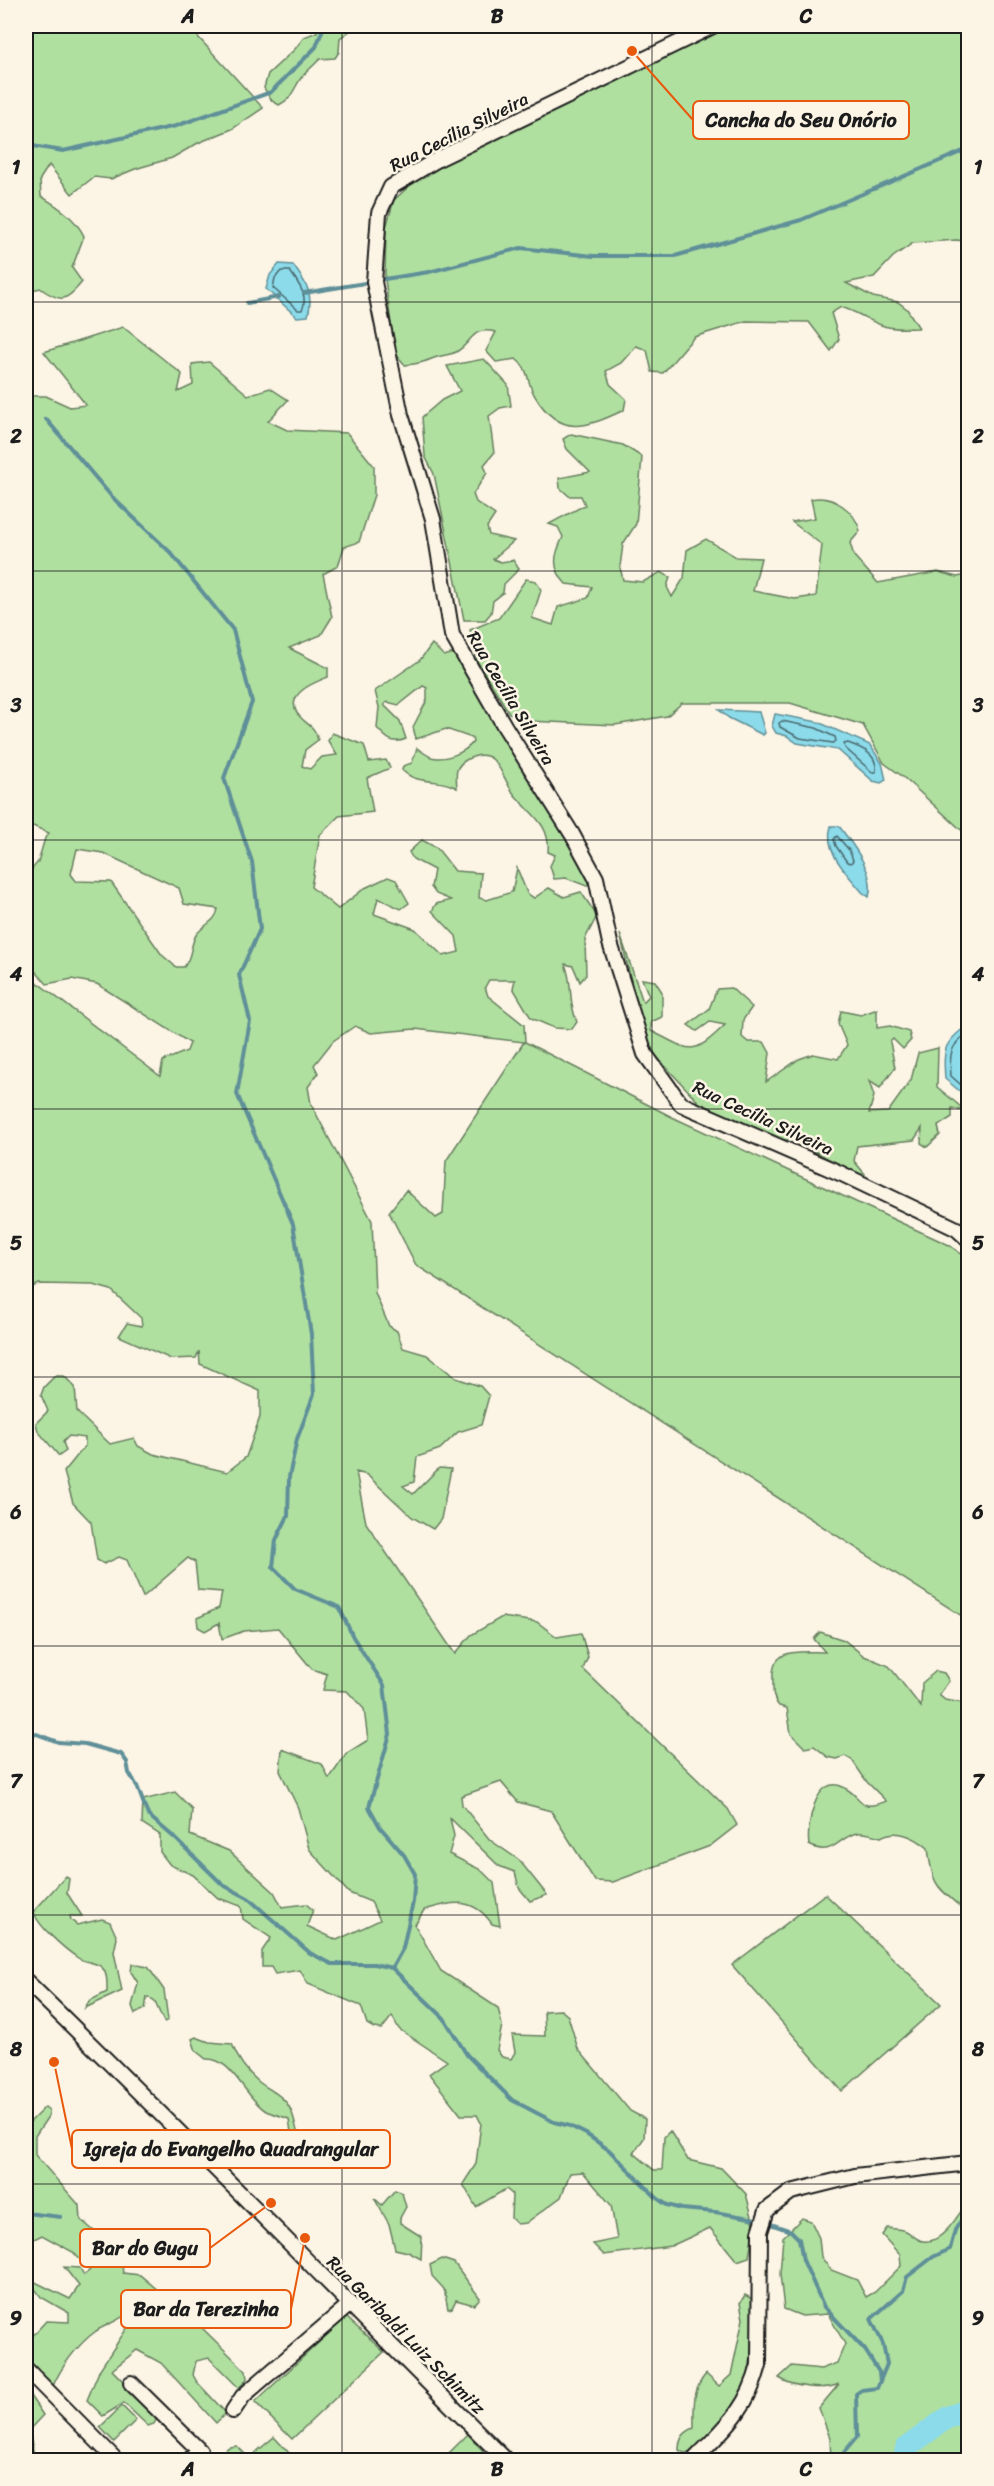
<svg xmlns="http://www.w3.org/2000/svg" width="994" height="2486" font-family="Sriracha,sans-serif">
  <style>
    .green { fill: #b0e0a0; stroke: #667e5e; stroke-width: 1.5; fill-rule: evenodd }
    .water { fill: #8cdbea; stroke: #5f8f98; stroke-width: 1.5 }
    .lines { fill: none; stroke-linecap: round; stroke-linejoin: round }
    .shore { stroke: #49686e; stroke-width: 1.5 }
    .stream { stroke: #5f8f98; stroke-width: 4 }
    .river { stroke: #8cdbea; stroke-width: 22 }
    .minor-casing { stroke: #1c1c1c; stroke-width: 18 }
    .minor { stroke: #fcf5e5; stroke-width: 14 }
    .grid { fill: none; stroke: #1c1c1c; stroke-width: 1.5; stroke-opacity: 0.55 }
    .labels { text-anchor: middle; stroke-width: 5; stroke-linejoin: round; paint-order: stroke }
    .street-label { font-size: 18px; fill: #1c1c1c; stroke: #fcf5e5 }
    .leader { fill: none; stroke: #e8590c; stroke-width: 2 }
    .callout-dot { fill: #e8590c; stroke: #fcf5e5; stroke-width: 2 }
    .callout { fill: #fcf5e5; stroke: #e8590c; stroke-width: 2 }
    .callout-label { font-size: 20px; text-anchor: middle; font-weight: bold; fill: #1c1c1c }
    .neatline { fill: none; stroke: #1c1c1c; stroke-width: 2 }
    .grid-label { font-size: 20px; text-anchor: middle; font-weight: bold; fill: #1c1c1c }
  </style>
  <rect width="100%" height="100%" fill="#fcf5e5"/>
  <filter id="ink" filterUnits="userSpaceOnUse"><feTurbulence type="fractalNoise" baseFrequency=".0167" numOctaves="2"/><feDisplacementMap in="SourceGraphic" scale="12" xChannelSelector="R" yChannelSelector="G"/><feConvolveMatrix kernelMatrix="1 2 1 2 8 2 1 2 1" color-interpolation-filters="sRGB"/></filter>
  <g filter="url(#ink)">
    <g class="green">
      <path d="M26,26H188L263,108L232,129L198,143L172,158L135,169L111,179L94,177L72,194L49,165L40,179L41,196C57,206 75,217 84,236L72,268L82,282C66,302 61,303 40,288L26,292Z"/>
      <path d="M316,26H357L340,38L339,52L335,58L320,59C314,65 307,71 301,78C294,88 292,99 279,105L272,101L264,88L268,74L295,49L304,37L317,32Z"/>
      <path d="M718,26H968V242L957,240L913,243L893,257L874,277L846,283L873,297L898,302L907,309L919,328C907,328 893,330 881,325C866,319 857,312 841,307L831,313L839,339L831,351L809,322L746,321L694,337L663,373L652,372L647,350L636,346L621,363L606,371L610,384L626,399L624,410C586,428 560,438 535,396C526,382 531,371 516,359L496,362L486,351L496,332C470,326 473,343 456,352C450,355 443,355 437,357C424,362 419,364 405,365L395,353L385,279L386,227L394,200L419,177Z"/>
      <path d="M123,327L182,374L178,392L193,385L192,364L209,362L248,395L270,388L288,400L268,421L287,430L347,433L374,466V495L359,542L344,547L338,566L323,574L332,617L321,635L289,648L328,668V677C316,682 287,692 296,711C302,724 315,723 318,740L305,750L302,766L310,769L322,757L337,755L328,741L332,733L364,745L369,762L386,760L390,768L367,778L373,812L339,816L320,835L311,887L338,909L365,888L388,877L396,880L409,903L401,909L378,898L374,914L415,929L443,956L459,952L456,936L432,911L436,904L451,900L436,894L431,887L434,870L413,859L409,852L422,840L437,848L455,871L481,873L479,898L487,900L512,892L517,868L527,893L534,898L549,888L564,897L581,892L597,916L585,939L586,975L580,982L573,966L565,964C574,987 567,999 577,1022L572,1029L554,1028L531,1018L513,988L515,980H489L485,987L488,996L524,1025L525,1042L672,1117L949,1245L968,1259V1620L416,1265L389,1212L406,1190L436,1218L443,1214L446,1161L524,1042L415,1029L371,1033L355,1026L333,1041L314,1065L318,1073L308,1087L311,1104L372,1221L375,1293L389,1326L397,1331L403,1348L427,1355L456,1378L480,1386L489,1396L481,1425L458,1432L440,1449L417,1457L414,1482L403,1486L413,1494L439,1468L451,1469L441,1519L433,1529L412,1517L367,1475L356,1472L366,1523L455,1654L471,1635L502,1617L537,1622L557,1637L581,1633L588,1657L583,1669L728,1809L737,1825L710,1846L613,1882L595,1881L551,1811L518,1802L501,1782L461,1796L462,1805L490,1840L519,1860L547,1895L530,1901L519,1888L515,1872L499,1866L450,1818L454,1836L449,1854L481,1870L494,1883L500,1926L492,1924C473,1896 453,1902 424,1910L415,1925L441,1971L498,2008L502,2025L497,2050L502,2057L511,2059L515,2052L512,2035L545,2036L544,2011L561,2010L568,2016L578,2049L630,2111L645,2119L644,2138L634,2153L654,2170H662L664,2137L670,2131L688,2160L721,2168L746,2194L754,2224L749,2257L737,2261L710,2228L671,2246L604,2255L593,2244L617,2239L611,2205L583,2172L570,2173L561,2197L526,2223L517,2224L511,2218L512,2194L506,2189L476,2207L463,2184L476,2164L481,2123L477,2115H461L429,2074L447,2061L399,2029L392,2016L382,2029L374,2028L367,2024L361,2006L308,1984L300,1970L275,1974L271,1967H262V1951L271,1938L243,1919L241,1906L218,1898L193,1875L170,1865L160,1852V1835L142,1823L143,1800L175,1792L192,1809L190,1835L229,1851L274,1892L282,1907L306,1904L313,1910L307,1926L337,1940L380,1920L371,1902L349,1893L309,1849L298,1808L280,1771L282,1749L322,1764L329,1779L347,1753L368,1740L364,1709L347,1691L323,1690L327,1674L312,1669L278,1628L244,1631L222,1639L219,1623L205,1631L198,1627L197,1618L219,1608L222,1592L198,1590L195,1562L188,1558L143,1597L127,1560L119,1557L104,1564L97,1560L91,1522L73,1503L64,1472L85,1446V1438L69,1436L63,1442L66,1451L59,1456L38,1431L36,1423L48,1411L41,1395L44,1387L55,1376H64L75,1387L77,1412L110,1444L134,1438L138,1446L153,1454L227,1472L246,1457L260,1417V1391L200,1364L199,1351L196,1358L171,1359L119,1336L127,1323L142,1326L141,1318L111,1290L93,1285L39,1284L26,1290V974L160,1076L163,1061L187,1051L190,1043L97,984L72,979L47,984L26,961V876L38,862L45,838L49,833L26,823V403L31,396H46L70,407L86,405L44,352ZM77,849L103,853L179,888L184,904L218,909C216,922 204,924 196,935C190,945 192,958 184,967H176L162,955L111,882L76,881L71,874Z"/>
      <path d="M484,359L508,385L511,406L500,408L489,416L494,453L484,465L487,473L473,494L476,502L495,515L487,527L489,535L514,541L493,559L501,562L513,560L519,569L504,584L503,593L493,601L491,613L485,620H464L434,474L425,456L422,417L442,400L460,391L447,366Z"/>
      <path d="M571,434L623,445L642,457L636,524L623,544L620,567L623,580L643,582L661,572L670,577L667,587L672,597L684,578L687,550L706,539L736,557L761,558L753,591L795,599L816,596L822,545L792,522L815,518L811,499C832,494 855,510 860,531L850,543L854,556L878,583L938,572L957,577L968,575V836L902,776L884,763L863,725L790,703H682L667,716L615,725L528,721L509,713L477,661L470,630L499,618L526,579L536,581L541,590L532,618L553,625L558,607L588,598L592,587L566,584C551,568 554,555 563,537L558,527L549,524L585,505L581,496H569L560,488L559,478L590,472L567,449L563,439Z"/>
      <path d="M432,644L444,656L454,653L587,874L589,883L587,886L566,878L554,879L550,866L555,855L548,852C551,824 529,813 514,794C500,776 498,743 466,760C454,767 456,775 457,788C439,777 417,786 402,770L403,766L412,763L417,748C421,751 427,755 431,757C444,761 465,753 473,742L472,738L446,729L416,739L413,727L427,700V688L423,686L399,705L387,702L384,705L400,721L406,739C392,745 386,738 377,728L379,707L375,691L420,660Z"/>
      <path d="M620,934L643,1002L649,996L642,979L655,981L662,992V1017L651,1022V1031C691,1050 690,1059 725,1025L710,1022L697,1031L688,1025L709,1009L717,989L731,988L752,1007L743,1020L742,1037L748,1042H764L770,1053L766,1082L799,1059L813,1054L838,1059L847,1045L838,1024L841,1011L861,1015L877,1009V1028L890,1026L909,1032L911,1040L903,1049L893,1039L890,1042L895,1068L880,1088L869,1081L874,1096L869,1113L888,1112L911,1080L918,1053L938,1048L937,1087L967,1112L952,1108V1117L938,1126L940,1135L927,1147L921,1143L922,1128L914,1140L857,1146L854,1161L865,1174L860,1176C844,1165 826,1159 809,1148L814,1141L801,1138L779,1141L704,1108L655,1055L644,1035Z"/>
      <path d="M820,1632L844,1640L864,1656L889,1666L921,1707L922,1683L936,1671L944,1673L949,1681L939,1695L945,1700L968,1704V1866L964,1867L960,1874L968,1882V1914C939,1886 933,1892 928,1848C915,1837 897,1828 881,1837C873,1835 865,1832 857,1833C838,1837 833,1858 809,1845C806,1828 815,1773 843,1787C864,1797 857,1813 886,1801L867,1782L852,1760L845,1756L837,1759L828,1757L814,1746L805,1748L791,1734L787,1708L779,1706C772,1698 773,1690 773,1679C771,1646 801,1652 825,1652L814,1639Z"/>
      <path d="M66,1876L69,1879L67,1893L82,1916H70L71,1920L77,1925L102,1919L110,1922L117,1938L114,1952L122,1991L85,2008L89,2001L107,1992C107,1984 108,1971 100,1966C94,1962 84,1962 78,1958C66,1950 35,1924 34,1911Z"/>
      <path d="M825,1894L941,2004L842,2091L732,1965Z"/>
      <path d="M132,1964L148,1967L164,1990L168,2020L164,2022L154,2000L147,1997L145,2009L135,2014L132,2006L138,1983L131,1972Z"/>
      <path d="M196,2037L209,2042L232,2044C237,2058 247,2072 259,2082C269,2090 281,2094 288,2105C298,2120 293,2132 305,2149L302,2156L272,2161L263,2148V2144L270,2140L281,2147L289,2146L292,2139L289,2119C282,2116 273,2114 266,2111C244,2097 232,2057 206,2059L196,2051L192,2039Z"/>
      <path d="M45,2107L49,2110V2115L35,2136V2155L80,2206L81,2220L112,2246L133,2244L140,2254L133,2263L122,2265L123,2273L140,2275L198,2324L246,2371L247,2379L239,2388L209,2358L196,2361L193,2375L197,2382L226,2413L216,2423L161,2363L137,2350L112,2370L153,2411L156,2420L154,2424L148,2426L124,2403L103,2416L87,2400L100,2369L135,2316L129,2312C119,2321 107,2324 96,2331C77,2345 61,2367 52,2388L26,2364V2343L46,2321L69,2322V2313L41,2297L27,2278L70,2299L79,2286L64,2267L80,2268L84,2275L90,2270L73,2252L42,2235L28,2242V2258L26,2261V2126Z"/>
      <path d="M395,2190L402,2193L406,2207L400,2218V2223L422,2237L421,2259L408,2252L395,2249L389,2224L374,2198L382,2205Z"/>
      <path d="M968,2201V2460H831L830,2438L819,2408L839,2384C824,2391 793,2387 779,2378L792,2366L821,2369L837,2363L845,2344L828,2314L802,2316L784,2309L780,2274L783,2237L802,2218L811,2221L819,2238L821,2257L831,2270L857,2280L866,2297L875,2292L901,2266L900,2255L882,2235L887,2228C893,2229 901,2229 906,2231C912,2234 916,2240 923,2241C942,2245 959,2214 968,2201Z"/>
      <path d="M442,2259L454,2263L480,2298L474,2305L456,2300L452,2308L448,2309L444,2289L432,2276L430,2265Z"/>
      <path d="M745,2295L752,2299C752,2324 753,2365 745,2388C735,2414 709,2433 690,2452L684,2453L679,2450C679,2438 684,2432 694,2428C694,2407 692,2390 706,2374L719,2386L731,2375L743,2319L740,2303Z"/>
      <path d="M346,2317L384,2352L292,2439L255,2402Z"/>
      <path d="M26,2390L43,2415L29,2430L35,2460H26Z"/>
      <path d="M122,2406L136,2420L114,2442L100,2427Z"/>
      <path d="M468,2434L491,2460H442Z"/>
      <path d="M274,2437L289,2453L291,2460H212L229,2447L237,2446L249,2458Z"/>
    </g>
    <g class="water">
      <path d="M279,264L293,265C306,283 314,293 308,316L297,317L266,289L270,275Z"/>
      <path d="M719,710L759,712L765,733L763,735L729,718Z"/>
      <path d="M775,714L818,722L870,745L882,763L886,780L881,783L873,781L838,750L797,743L787,736L776,733L772,726Z"/>
      <path d="M831,826H839C852,844 876,872 869,897L862,892C847,873 823,852 831,826Z"/>
      <path d="M968,1025V1098L945,1079C943,1049 943,1043 968,1025Z"/>
    </g>
    <g class="lines">
      <g class="shore">
        <path d="M281,271H290C298,283 309,296 302,310H298L273,288L275,278Z"/>
        <path d="M782,721L816,728L835,737L836,741L833,743L800,738L780,727L779,723Z"/>
        <path d="M848,743C862,748 878,754 876,772H872L845,748L844,744Z"/>
        <path d="M837,836L849,850L853,860L851,863L847,862L836,846L834,839Z"/>
        <path d="M968,1033C950,1045 949,1055 951,1076L968,1091"/>
      </g>
      <g class="stream">
        <path d="M26,145L63,151L176,126L271,92L316,47L324,26"/>
        <path d="M378,280L429,272L521,248L593,256H675L801,220L968,149"/>
        <path d="M304,293L371,282"/>
        <path d="M247,303L279,297"/>
        <path d="M46,419L112,497L171,553L233,630L252,702L224,778L252,862L260,929L239,975L250,1021L237,1094L293,1224L311,1334L314,1394L297,1439L289,1477L288,1516L276,1540L273,1567L295,1589L339,1607L353,1637L384,1685L390,1734L369,1807L380,1827L404,1855L415,1874L413,1902L403,1948L392,1968"/>
        <path d="M26,1730L58,1742L85,1744L121,1754L127,1762L129,1773L137,1786L148,1815L176,1839L223,1885L248,1898L310,1953L332,1964H374L392,1968L444,2018L467,2055L512,2100L554,2122L570,2126L586,2134L609,2150L657,2198L667,2205L682,2209L715,2212L756,2219L791,2231L799,2239L803,2260L824,2307L865,2350L879,2372L880,2381"/>
        <path d="M26,2213L61,2217"/>
        <path d="M842,2460L841,2456L857,2437L856,2394L862,2390L877,2388L887,2364L883,2344L871,2319L903,2291L907,2277L933,2257L950,2249L955,2230L968,2209"/>
      </g>
      <path class="river" d="M904,2460L906,2448L948,2417L968,2410"/>
      <defs>
        <g id="minor">
          <path d="M713,26L438,159L391,187L379,213L374,282L388,351L401,415L433,519L452,635L505,727L572,834L596,878L610,943L645,1054L681,1104L842,1174L957,1229L968,1239"/>
          <path d="M26,1981C188,2138 345,2301 506,2460"/>
          <path d="M26,2369L116,2460"/>
          <path d="M131,2383L200,2451L189,2460"/>
          <path d="M233,2411L243,2396L349,2305"/>
          <path d="M694,2460C724,2429 748,2409 759,2365L760,2232L767,2210L791,2192L855,2176L968,2163"/>
        </g>
      </defs>
      <use href="#minor" class="minor-casing"/>
      <use href="#minor" class="minor"/>
    </g>
  </g>
  <path class="grid" d="M342,26V2460M652,26V2460M26,302H968M26,571H968M26,840H968M26,1109H968M26,1377H968M26,1646H968M26,1915H968M26,2184H968"/>
  <g class="labels">
    <g class="street-label">
      <text transform="translate(459 132) rotate(-27)" y="6">Rua Cecília Silveira</text>
      <text transform="translate(511 698) rotate(59)" y="6">Rua Cecília Silveira</text>
      <text transform="translate(763 1118) rotate(25)" y="6">Rua Cecília Silveira</text>
      <text transform="translate(406 2335) rotate(45)" y="6">Rua Garibaldi Luiz Schimitz</text>
    </g>
  </g>
  <path class="leader" d="M632 51L693 120M54 2062L72 2149M271 2203L210 2248M305 2238L291 2309"/>
  <g class="callout-dot">
    <circle cx="632" cy="51" r="6"/>
    <circle cx="54" cy="2062" r="6"/>
    <circle cx="271" cy="2203" r="6"/>
    <circle cx="305" cy="2238" r="6"/>
  </g>
  <g class="callout">
    <rect x="693" y="101" width="216" height="38" rx="6"/>
    <rect x="72" y="2130" width="318" height="38" rx="6"/>
    <rect x="80" y="2229" width="130" height="38" rx="6"/>
    <rect x="121" y="2290" width="170" height="38" rx="6"/>
  </g>
  <g class="callout-label">
    <text x="801" y="127">Cancha do Seu Onório</text>
    <text x="231" y="2156">Igreja do Evangelho Quadrangular</text>
    <text x="145" y="2255">Bar do Gugu</text>
    <text x="206" y="2316">Bar da Terezinha</text>
  </g>
  <rect width="994" height="2486" fill="none" stroke="#fcf5e5" stroke-width="66"/>
  <rect x="33" y="33" width="928" height="2420" class="neatline"/>
  <g class="grid-label">
    <text x="188" y="23">A</text>
    <text x="497" y="23">B</text>
    <text x="806" y="23">C</text>
    <text x="16" y="174">1</text>
    <text x="978" y="174">1</text>
    <text x="16" y="443">2</text>
    <text x="978" y="443">2</text>
    <text x="16" y="712">3</text>
    <text x="978" y="712">3</text>
    <text x="16" y="981">4</text>
    <text x="978" y="981">4</text>
    <text x="16" y="1250">5</text>
    <text x="978" y="1250">5</text>
    <text x="16" y="1519">6</text>
    <text x="978" y="1519">6</text>
    <text x="16" y="1788">7</text>
    <text x="978" y="1788">7</text>
    <text x="16" y="2056">8</text>
    <text x="978" y="2056">8</text>
    <text x="16" y="2325">9</text>
    <text x="978" y="2325">9</text>
    <text x="188" y="2476">A</text>
    <text x="497" y="2476">B</text>
    <text x="806" y="2476">C</text>
  </g>
</svg>
